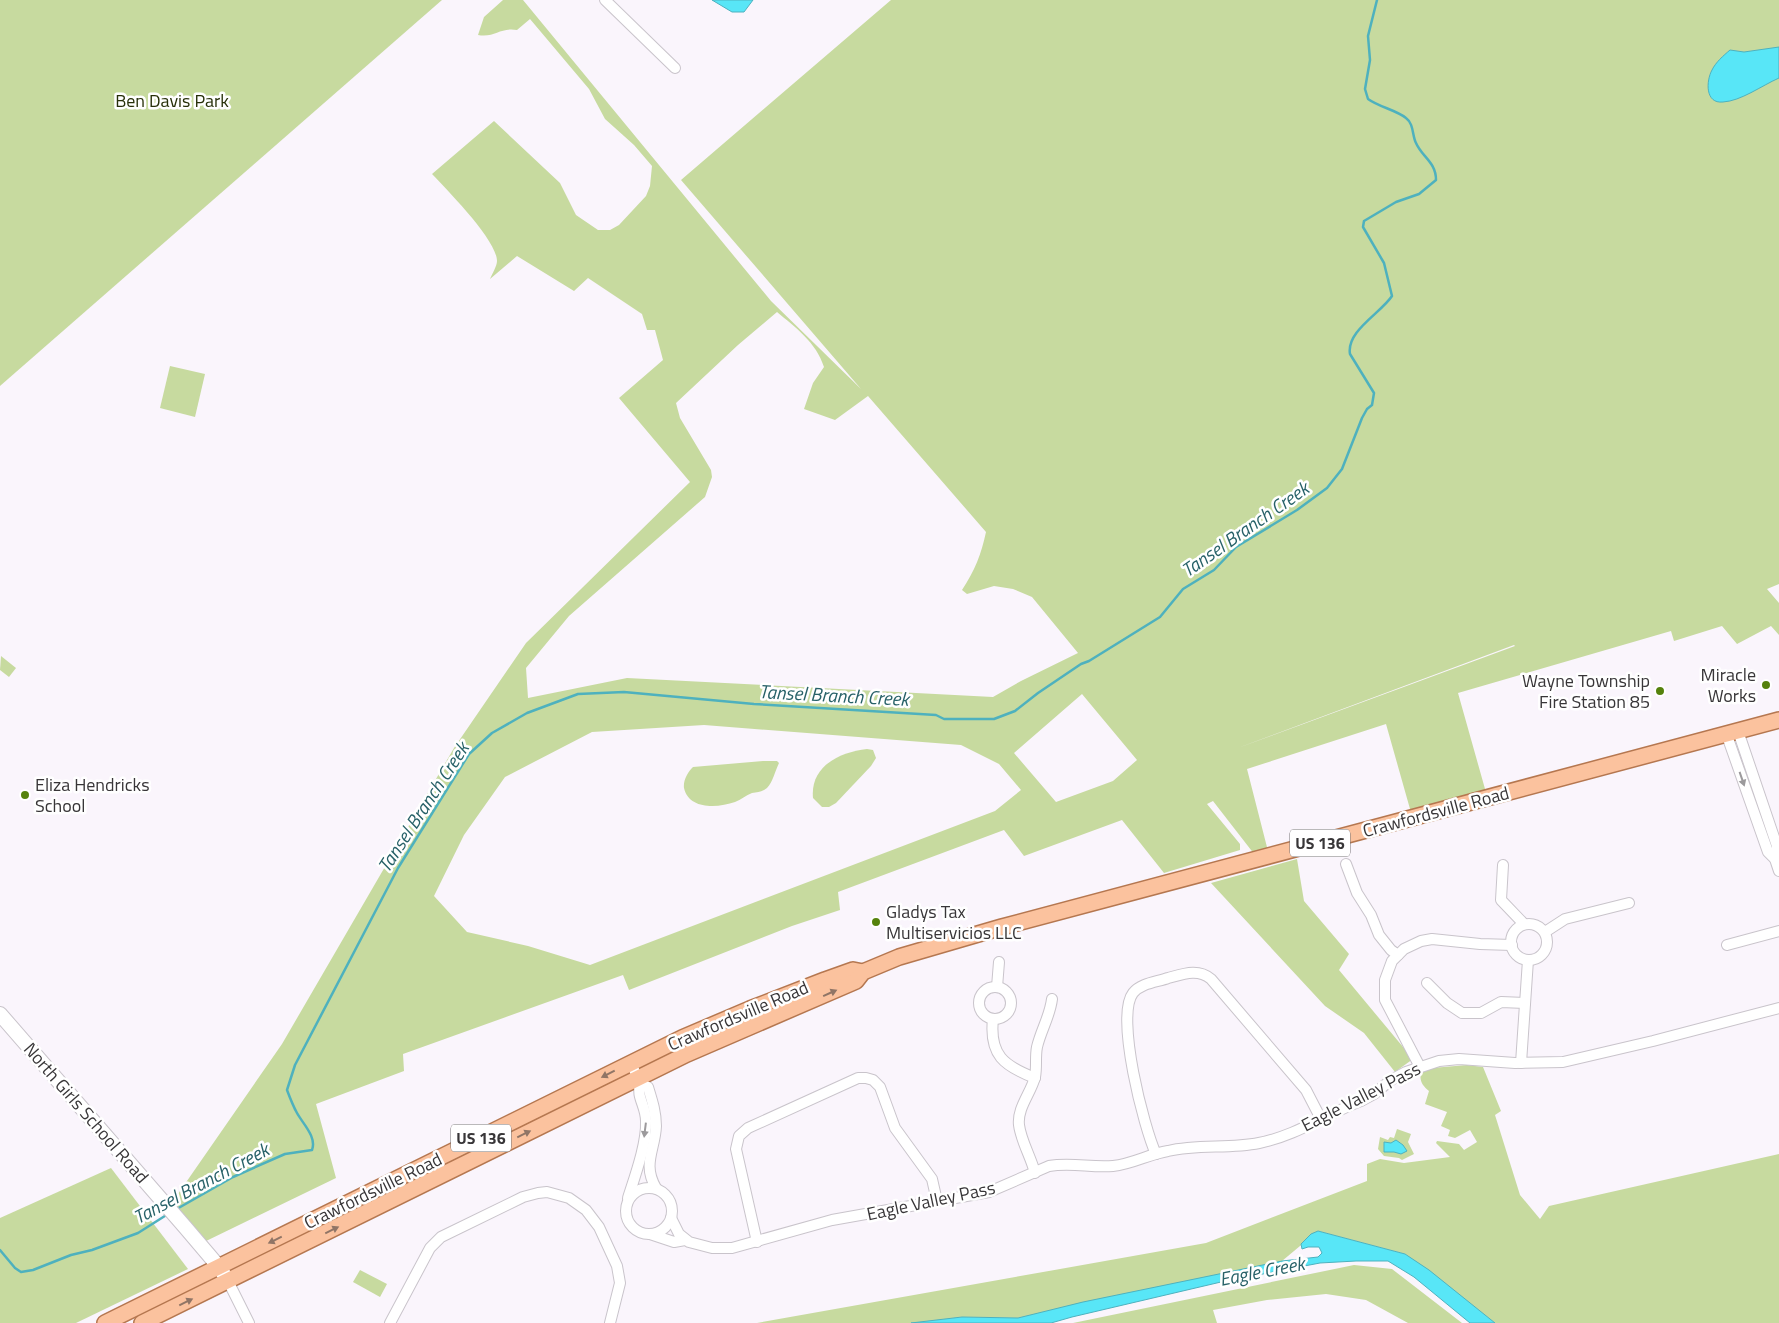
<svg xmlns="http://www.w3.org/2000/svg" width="1779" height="1323" font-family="'Titillium Web',sans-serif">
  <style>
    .green { fill: #c7da9f; fill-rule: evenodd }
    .water { fill: #58e6f7; stroke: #4eb1be }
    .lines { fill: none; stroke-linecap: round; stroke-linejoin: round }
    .stream { stroke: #4eb1be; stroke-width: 2.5 }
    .street-casing { stroke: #c9c4cb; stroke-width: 12 }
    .secondary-casing { stroke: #c9c4cb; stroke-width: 16 }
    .primary-casing { stroke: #b57750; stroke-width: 18 }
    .street { stroke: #fff; stroke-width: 10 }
    .secondary { stroke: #fff; stroke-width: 14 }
    .primary { stroke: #fbc29e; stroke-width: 15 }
    .oneway { fill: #9c9a9c }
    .oneway2 { fill: #907566 }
    .poi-dot { fill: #55820c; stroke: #fff; stroke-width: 2 }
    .labels { text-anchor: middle; stroke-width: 5; stroke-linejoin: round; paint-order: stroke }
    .shield { fill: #fff; stroke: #747274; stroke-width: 1 }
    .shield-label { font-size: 16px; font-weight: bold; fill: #383638 }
    .park-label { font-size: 18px; fill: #273009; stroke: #fff }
    .poi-label { font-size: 18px; fill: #383638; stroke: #fff; text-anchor: end }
    .street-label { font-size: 18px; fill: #383638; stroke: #fff }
    .water-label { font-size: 19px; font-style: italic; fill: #276168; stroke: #fff }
  </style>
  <rect width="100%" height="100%" fill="#faf5fc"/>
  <g class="green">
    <path d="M0,0H442L0,386Z"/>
    <path d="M503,0H523L771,301L861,389L681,180L891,0H1779V584L1767,589L1779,603V635L1771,626L1737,644L1722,626L1674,641L1671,631L1458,693L1487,796L1412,816L1386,724L1247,769L1269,855L1258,859L1213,801L1207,804L1240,844V850L1164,873L1122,820L1024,856L1004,830L838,892L840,910L792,926L629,990L623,975L403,1054L404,1071L316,1104L336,1178L202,1243L171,1204L282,1044L454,748L526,643L690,482L619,398L663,360L655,330H647L642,314L588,278L574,291L517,256L490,279C492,274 497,266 497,261C497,240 447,190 432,174L494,121L560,183L576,215L598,230H610L619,225L646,196L650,186L652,166L634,145L605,119L589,89L530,19L517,30C500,27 495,38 478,35L484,17ZM777,312C796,328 816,342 824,367L813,383L804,409L835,420L868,396L986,532C981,555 975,570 962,590L967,594L994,586L1013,589L1032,597L1078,653L1021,681L993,697L627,678L528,698L526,668L569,616L705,497L712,477L711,470L680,418L676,403L738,345ZM1514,645L1515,646L1235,749ZM1082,694L1137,760L1113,781L1056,802L1014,753ZM704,725L961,745L999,764L1021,790L995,811L590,965L528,946L467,932L434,896L464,835L505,777L592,732Z"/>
    <path d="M170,366L205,374L195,417L160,408Z"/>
    <path d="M1,656L16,668L9,677L0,670Z"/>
    <path d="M867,749L873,750L876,758L871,766L836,803L829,807H822L813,798C810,766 840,752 867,749Z"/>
    <path d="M763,761H777L779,763C775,771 773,782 767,788C762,792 758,792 752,793C746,795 741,800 735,802C718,808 689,810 684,788C683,780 688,772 693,767Z"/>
    <path d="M1297,859L1304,901L1349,954L1339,970L1413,1059L1395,1072L1364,1033L1325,1006L1211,883Z"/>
    <path d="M1467,1065L1483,1067L1501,1111L1495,1115L1520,1195L1540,1219L1549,1206L1779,1154V1323H1495L1405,1254L1318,1231L1282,1261L1018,1318L962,1317L920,1323H757L1206,1243L1367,1181V1164L1380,1159L1404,1163L1450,1157L1436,1143L1437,1141L1459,1144L1464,1150L1477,1142L1470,1130L1455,1138L1448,1136L1450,1130L1441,1126L1447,1112L1425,1104L1429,1091C1423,1086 1419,1081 1421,1073L1432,1068Z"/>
    <path d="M1397,1129L1411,1134L1408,1142L1414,1154L1402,1160L1399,1158L1384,1156L1378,1149L1380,1137L1388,1140L1390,1137L1394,1138Z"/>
    <path d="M111,1168L188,1269L76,1323H0V1218Z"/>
    <path d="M1354,1265L1392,1269L1462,1323H1408L1366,1300L1326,1294L1267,1300L1213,1310L1217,1323H1073Z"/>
    <path d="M360,1270L387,1284L380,1297L353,1282Z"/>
  </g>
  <g class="water">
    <path d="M712,0H753L744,12H732Z"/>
    <path d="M1779,47V78C1761,86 1741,101 1723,102C1705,104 1706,81 1712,70C1716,62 1723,56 1730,50L1744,52Z"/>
    <path d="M1396,1140L1403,1145L1407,1151L1401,1154L1394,1152H1384V1142L1391,1143Z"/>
    <path d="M1318,1231L1405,1254L1429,1270L1495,1323H1470L1414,1277L1388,1261H1356L1320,1263L1221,1282L1072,1317L1051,1323H911L962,1317L1018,1318L1083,1302L1282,1261L1318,1257L1322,1253L1319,1247H1308L1302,1249L1301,1244L1311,1234Z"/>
  </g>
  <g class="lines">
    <g class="stream">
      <path d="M175,1210L233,1177L285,1154L312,1150C317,1137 303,1124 297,1113C293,1106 290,1098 287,1090L295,1065L398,868L469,754L492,733L527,713L578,694L624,692L754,704L936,715L944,719H994L1015,711L1038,693L1081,664L1089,661L1160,617L1183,589L1214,570L1236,547L1297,510L1327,488L1342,469L1362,418L1367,409L1372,405L1374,393L1350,354C1346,331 1381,313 1392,296L1384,263L1363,227L1364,221L1396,202L1419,194L1436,180C1436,162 1422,157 1416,143C1412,135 1414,124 1406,118C1396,110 1379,107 1368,99L1365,89L1370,60L1368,36L1377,0"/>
      <path d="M0,1250L15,1268L21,1272L33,1270L71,1255L92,1250L138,1233L168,1214"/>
    </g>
    <defs>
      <g id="street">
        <path d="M605,0L675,68"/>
        <path d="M1738,731L1777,846L1775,859"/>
        <path d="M1726,733L1768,852L1775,859L1779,871"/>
        <path d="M1346,864L1357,893L1371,915L1379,935L1391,950L1398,955"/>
        <path d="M1503,865L1501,900L1524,924"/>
        <circle cx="1529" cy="942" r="18"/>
        <path d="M1545,932L1565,919L1629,903"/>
        <path d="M1727,945L1779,931"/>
        <path d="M1427,983L1447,1003L1462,1013H1481L1501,1002L1525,1003"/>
        <path d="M997,987L999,962"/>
        <circle cx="995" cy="1003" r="16"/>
        <path d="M993,1019C989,1055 1004,1066 1035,1078"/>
        <path d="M631,1063L640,1083L648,1087C652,1100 656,1112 656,1126C655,1150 642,1164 656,1188"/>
        <path d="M1521,1063L1528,960"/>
        <path d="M1420,1067L1385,1000V980L1392,961L1404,949L1421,941L1432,939L1480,944L1512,945"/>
        <path d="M1156,1154C1144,1128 1115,1016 1133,993C1141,983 1157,982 1168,978C1183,974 1198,968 1211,979L1306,1090L1321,1119"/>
        <path d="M1035,1173C1031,1157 1021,1141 1019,1125C1017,1108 1031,1093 1035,1077C1037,1067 1035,1057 1037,1047C1041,1030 1050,1016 1052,999"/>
        <circle cx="649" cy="1211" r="23"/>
        <path d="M628,1198C635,1176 647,1143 646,1121C646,1106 636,1097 640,1083"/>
        <path d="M671,1218L679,1234L689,1242L712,1248H732L832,1220L989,1192L1049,1166C1072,1162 1091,1168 1113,1166C1133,1164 1149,1154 1168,1151C1198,1144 1229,1149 1259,1143C1295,1136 1327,1114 1361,1101L1374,1094L1391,1080L1406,1072L1439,1061L1459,1059L1515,1063L1563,1062L1653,1041L1779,1008"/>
        <path d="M650,1234L674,1242L685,1240"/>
        <path d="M757,1242L736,1149L739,1136L748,1128L858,1078H866L873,1080L880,1087L895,1128L932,1179L937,1201"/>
        <path d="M228,1281L249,1323"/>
        <path d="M390,1323L430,1248L441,1237L523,1197L538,1193L547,1192L569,1198L586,1210L599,1227L617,1266L620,1283L610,1323"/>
      </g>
      <path id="secondary" d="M0,1014L185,1227L219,1267L225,1276"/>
      <g id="primary">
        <path d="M105,1323L682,1038L750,1009L825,980L853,970L863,972"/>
        <path d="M142,1323L687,1054L856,981L863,972L899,957L1002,927L1779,720"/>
      </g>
    </defs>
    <use href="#street" class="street-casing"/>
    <use href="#secondary" class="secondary-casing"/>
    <use href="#primary" class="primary-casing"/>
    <use href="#street" class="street"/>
    <use href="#secondary" class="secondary"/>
    <use href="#primary" class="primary"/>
  </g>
  <defs><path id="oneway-solid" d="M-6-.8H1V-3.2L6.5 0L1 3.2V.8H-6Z" transform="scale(1.25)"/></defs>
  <g class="oneway">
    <use href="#oneway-solid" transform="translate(1742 779) rotate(71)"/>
    <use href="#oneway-solid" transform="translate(645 1130) rotate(97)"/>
  </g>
  <g class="oneway2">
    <use href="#oneway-solid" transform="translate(830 993) rotate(-24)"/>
    <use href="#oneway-solid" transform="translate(608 1074) rotate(153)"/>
    <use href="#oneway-solid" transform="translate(524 1134) rotate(-26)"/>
    <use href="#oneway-solid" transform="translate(332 1230) rotate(-26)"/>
    <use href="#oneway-solid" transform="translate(275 1240) rotate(154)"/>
    <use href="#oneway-solid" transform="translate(186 1302) rotate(-26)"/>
  </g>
  <g class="poi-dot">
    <circle cx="1766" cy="685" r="5"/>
    <circle cx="1660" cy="691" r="5"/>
    <circle cx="25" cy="795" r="5"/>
    <circle cx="876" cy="922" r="5"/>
  </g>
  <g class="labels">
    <g class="shield">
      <rect x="1290" y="829.5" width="60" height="27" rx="4"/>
      <rect x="451" y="1124.5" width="60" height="27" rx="4"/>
    </g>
    <g class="shield-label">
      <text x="1320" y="849">US 136</text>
      <text x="481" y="1144">US 136</text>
    </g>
    <g class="park-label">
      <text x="172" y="107">Ben Davis Park</text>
    </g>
    <g class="poi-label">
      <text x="1756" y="681">Miracle<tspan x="1756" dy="21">Works</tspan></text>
      <text x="1650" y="687">Wayne Township<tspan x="1650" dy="21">Fire Station 85</tspan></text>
      <text x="35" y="791" text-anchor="start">Eliza Hendricks<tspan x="35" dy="21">School</tspan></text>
      <text x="886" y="918" text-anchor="start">Gladys Tax<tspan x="886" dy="21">Multiservicios LLC</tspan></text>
    </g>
    <g class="street-label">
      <text transform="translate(1436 812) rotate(-15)" y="6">Crawfordsville Road</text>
      <text transform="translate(738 1016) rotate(-23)" y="6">Crawfordsville Road</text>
      <text transform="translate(1361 1097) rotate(-27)" y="6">Eagle Valley Pass</text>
      <text transform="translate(86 1113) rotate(49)" y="6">North Girls School Road</text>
      <text transform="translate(373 1191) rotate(-26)" y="6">Crawfordsville Road</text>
      <text transform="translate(931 1201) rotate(-12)" y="6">Eagle Valley Pass</text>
    </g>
    <g class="water-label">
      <text transform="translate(1245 529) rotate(-35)" y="7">Tansel Branch Creek</text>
      <text transform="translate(834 695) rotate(3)" y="7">Tansel Branch Creek</text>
      <text transform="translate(423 807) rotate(-57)" y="7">Tansel Branch Creek</text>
      <text transform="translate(201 1183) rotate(-28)" y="7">Tansel Branch Creek</text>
      <text transform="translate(1262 1271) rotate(-11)" y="7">Eagle Creek</text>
    </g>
  </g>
</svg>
